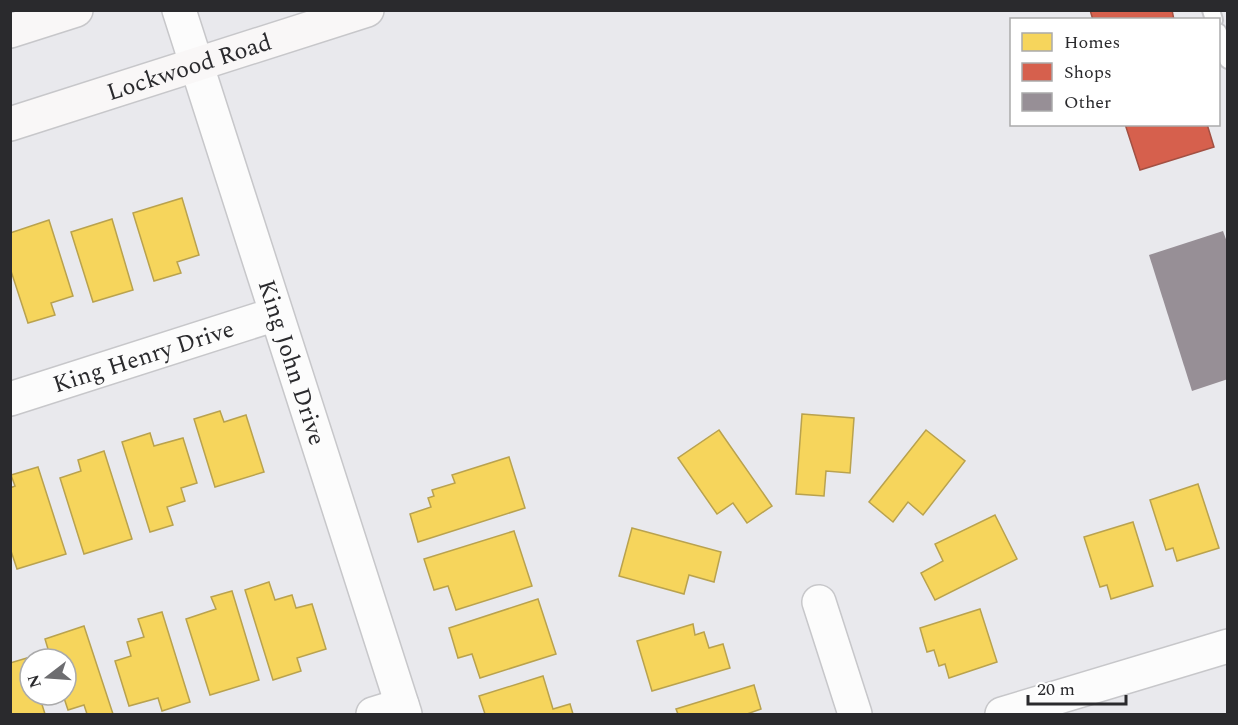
<svg xmlns="http://www.w3.org/2000/svg" width="1238" height="725" font-family="Spectral,serif">
  <style>
    .homes { fill: #f6d55c; stroke: #b9a24e; stroke-width: 1.5 }
    .shops { fill: #d6604d; stroke: #a25043; stroke-width: 1.5 }
    .building { fill: #978f96 }
    .lines { fill: none; stroke-linecap: round; stroke-linejoin: round }
    .service-casing { stroke: #c7c7ca; stroke-width: 20 }
    .minor-casing { stroke: #c7c7ca; stroke-width: 36 }
    .secondary-casing { stroke: #c7c7ca; stroke-width: 36 }
    .service { stroke: #fcfcfc; stroke-width: 16 }
    .minor { stroke: #fcfcfc; stroke-width: 33 }
    .secondary { stroke: #f9f7f7; stroke-width: 33 }
    .labels { text-anchor: middle; stroke-width: 6; stroke-linejoin: round; paint-order: stroke }
    .street-label { font-size: 24px; fill: #2a2a2d; stroke: #fff }
  </style>
  <rect width="100%" height="100%" fill="#e9e9ed"/>
  <g class="homes">
    <path d="M182,198L199,255L177,262L181,273L154,281L133,213Z"/>
    <path d="M112,219L133,290L93,302L71,232Z"/>
    <path d="M49,220L73,296L51,303L55,315L28,323L10,268V233Z"/>
    <path d="M220,411L224,422L246,415L264,472L215,487L194,419Z"/>
    <path d="M802,414L854,418L850,473L826,471L824,496L796,494Z"/>
    <path d="M719,430L772,506L747,523L733,503L717,514L678,458Z"/>
    <path d="M926,430L965,461L923,515L908,502L893,522L869,502Z"/>
    <path d="M150,433L154,446L183,438L197,483L181,488L185,501L167,507L173,525L150,532L122,442Z"/>
    <path d="M104,451L132,539L84,554L60,478L81,471L78,460Z"/>
    <path d="M509,457L525,508L418,542L410,514L431,507L428,498L434,496L432,490L455,483L452,475Z"/>
    <path d="M38,467L66,554L17,569L10,548V488L15,486L11,475Z"/>
    <path d="M1198,484L1219,548L1177,561L1173,548L1166,550L1150,500Z"/>
    <path d="M995,515L1017,559L935,600L921,573L943,561L935,544Z"/>
    <path d="M1133,522L1153,586L1111,599L1107,585L1100,587L1084,537Z"/>
    <path d="M632,528L721,552L714,582L689,575L684,594L619,576Z"/>
    <path d="M514,531L532,586L456,610L448,586L434,590L424,559Z"/>
    <path d="M269,582L275,600L292,595L296,608L312,604L326,649L297,658L301,671L273,680L245,590Z"/>
    <path d="M232,591L259,680L210,695L186,619L216,609L211,597Z"/>
    <path d="M538,599L556,654L480,678L472,654L458,658L449,628Z"/>
    <path d="M980,609L997,662L949,678L945,664L939,666L934,650L927,652L920,628Z"/>
    <path d="M162,612L190,702L162,711L158,698L129,706L115,661L131,656L127,642L144,637L138,619Z"/>
    <path d="M693,624L695,635L704,632L709,648L723,644L730,668L652,691L637,641Z"/>
    <path d="M84,626L113,714H87L84,705L68,710L63,695H66V659H51L45,639Z"/>
    <path d="M27,658L30,668V695H39L45,714H10V663Z"/>
    <path d="M543,676L553,709L570,704L573,714H485L479,696Z"/>
    <path d="M754,685L761,709L747,714H678L676,709Z"/>
  </g>
  <g class="shops">
    <path d="M1090,10H1172L1174,20H1093Z"/>
    <path d="M1125,124H1207L1214,147L1140,170Z"/>
  </g>
  <path class="building" d="M1223,231L1228,245V379L1192,391L1149,255Z"/>
  <g class="lines">
    <defs>
      <g id="service">
        <path d="M1211,10L1214,20"/>
        <path d="M1218,32L1228,60"/>
      </g>
      <g id="minor">
        <path id="s1" d="M179,10L405,714"/>
        <path id="s2" d="M10,399L276,314"/>
        <path d="M819,602L855,714"/>
        <path d="M373,714L402,705"/>
        <path d="M1002,714L1228,646"/>
      </g>
      <g id="secondary">
        <path d="M10,31L76,10"/>
        <path id="s3" d="M10,124L367,10"/>
      </g>
    </defs>
    <use href="#service" class="service-casing"/>
    <use href="#minor" class="minor-casing"/>
    <use href="#secondary" class="secondary-casing"/>
    <use href="#service" class="service"/>
    <use href="#minor" class="minor"/>
    <use href="#secondary" class="secondary"/>
  </g>
  <g class="labels">
    <g class="street-label">
      <text dy="8" stroke="none"><textPath href="#s3" startOffset="188">Lockwood Road</textPath></text>
      <text dy="8" stroke="none"><textPath href="#s2" startOffset="140">King Henry Drive</textPath></text>
      <text dy="8" stroke="none"><textPath href="#s1" startOffset="370">King John Drive</textPath></text>
    </g>
  </g>
  <rect width="1238" height="725" fill="none" stroke="#2a2a2d" stroke-width="24"/>
  <rect x="1010" y="18" width="210" height="108" fill="#ffffff" stroke="#aaaaab" stroke-width="1.5"/>
  <rect x="1022" y="33" width="30" height="18" fill="#f6d55c" stroke="#aaaaab" stroke-width="1.5"/>
  <text x="1064" y="48" font-size="18" fill="#2a2a2d">Homes</text>
  <rect x="1022" y="63" width="30" height="18" fill="#d6604d" stroke="#aaaaab" stroke-width="1.5"/>
  <text x="1064" y="78" font-size="18" fill="#2a2a2d">Shops</text>
  <rect x="1022" y="93" width="30" height="18" fill="#978f96" stroke="#aaaaab" stroke-width="1.5"/>
  <text x="1064" y="108" font-size="18" fill="#2a2a2d">Other</text>
  <g transform="translate(48 677) rotate(253)"><circle r="28" fill="#ffffff" stroke="#aaaaab" stroke-width="1.5"/>
  <path d="M0-4.5L10 22L0 15L-10 22Z" fill="#6d6d70"/>
  <text y="-9" font-size="16" font-weight="bold" text-anchor="middle" fill="#2a2a2d">N</text>
  </g>
  <path d="M1028 695v9h98v-9" fill="none" stroke="#2a2a2d" stroke-width="3"/>
  <text x="1037" y="695" font-size="18" fill="#2a2a2d" stroke="#ffffff" stroke-width="4.5" paint-order="stroke">20 m</text>
</svg>
